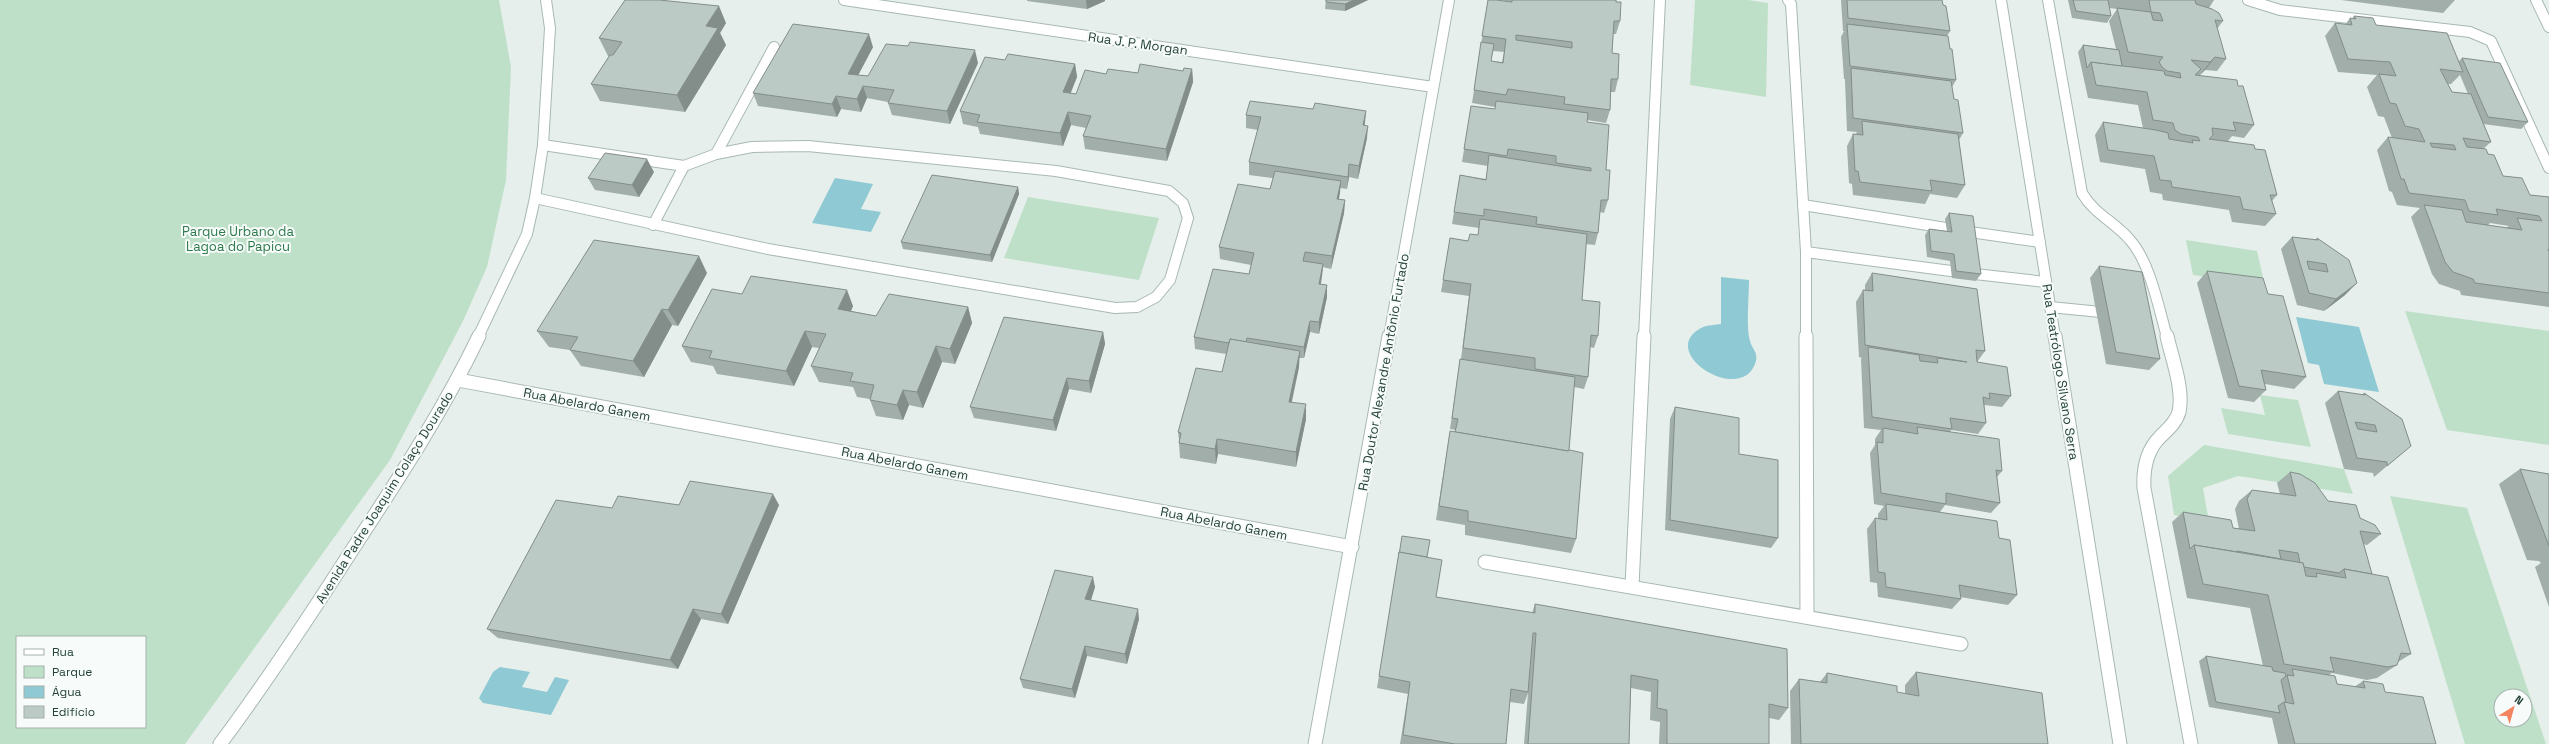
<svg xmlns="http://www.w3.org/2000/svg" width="2549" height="744" font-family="'Space Grotesk',sans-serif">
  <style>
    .green { fill: #bfe0c8; fill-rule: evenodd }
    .water { fill: #8ec9d4 }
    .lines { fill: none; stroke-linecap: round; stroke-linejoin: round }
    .minor-far1-casing { stroke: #a8b8b2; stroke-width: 12 }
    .minor-casing { stroke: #a8b8b2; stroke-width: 15 }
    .minor-far1 { stroke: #fff; stroke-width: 10 }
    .minor { stroke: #fff; stroke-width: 13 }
    .wall { fill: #a1aea9; fill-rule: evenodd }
    .shaded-wall { fill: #838d89 }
    .building { fill: #bbcac4; stroke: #838d89; fill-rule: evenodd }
    .labels { text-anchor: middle; stroke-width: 4; stroke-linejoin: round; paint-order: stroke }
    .street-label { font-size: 13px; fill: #24423a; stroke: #f7fbf9 }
    .park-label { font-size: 13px; fill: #2d7a4b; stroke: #f7fbf9 }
  </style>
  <rect width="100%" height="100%" fill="#e6efeb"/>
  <g class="green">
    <path d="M0,0H499L511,67L506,180L487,267L463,321L390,460L185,744H0ZM17,637H145V727H17Z"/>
    <path d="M1695,0H1748L1768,3L1766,97L1690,85Z"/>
    <path d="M1028,197L1159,218L1139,280L1004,258Z"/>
    <path d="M2186,240L2257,251L2265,286L2193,275Z"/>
    <path d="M2405,311L2549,331V445L2447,430Z"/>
    <path d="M2260,395L2298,400L2311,447L2228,434L2221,408L2265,415Z"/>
    <path d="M2204,445L2344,469L2353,494L2238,476L2203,488L2209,522L2174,515L2168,476Z"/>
    <path d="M2390,496L2467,508L2546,744H2465ZM2501,696H2525V720H2501Z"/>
  </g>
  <g class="water">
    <path d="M835,178L873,184L861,209L881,212L871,232L812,223Z"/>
    <path d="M1721,277L1749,280C1749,295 1746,328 1750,341C1752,349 1758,352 1756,361C1743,408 1653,351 1703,327C1708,325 1715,325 1721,324Z"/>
    <path d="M2296,317L2359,327L2379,392L2324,384L2319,365L2308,363Z"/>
    <path d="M500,667L530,672L522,687L547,692L555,677L569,680L551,715L483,703L479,698L493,672Z"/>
  </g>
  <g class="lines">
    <defs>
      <g id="minor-far1">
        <path d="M844,0L1433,87"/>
        <path d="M1788,0L1791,4L1806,252V337"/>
        <path d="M2001,0L2055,337"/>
        <path d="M2048,0L2082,193C2094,214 2115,222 2130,240C2150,262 2159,309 2167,337"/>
        <path d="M2248,0L2280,10L2470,32L2491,41L2549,168"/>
        <path d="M2536,0L2549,27"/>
        <path d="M716,154L774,47"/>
        <path d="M535,198L768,249L1115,308L1137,307L1156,297L1170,280L1188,218L1183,203L1169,191L1056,171L808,146L752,147L716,154L684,166L543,145"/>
        <path d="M1803,205L1946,228"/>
        <path d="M653,225L684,166"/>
        <path d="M1970,232L2040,242"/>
        <path d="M1806,252L1951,271"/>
        <path d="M1975,274L2046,282"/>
        <path d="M2050,307L2111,313"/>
        <path d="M478,337L527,234L535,198L543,145L550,28L546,0"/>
        <path d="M1389,337L1449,0"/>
        <path d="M1644,337L1660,0"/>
      </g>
      <g id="minor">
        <path d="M1806,336L1807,616"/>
        <path d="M2055,336L2120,744"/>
        <path d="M2167,336C2172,359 2184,389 2179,412C2176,423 2167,430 2160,437C2146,451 2143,469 2144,488L2191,744"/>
        <path d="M458,380L1352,547"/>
        <path d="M1485,562L1961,644"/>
        <path d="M1632,586L1644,336"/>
        <path d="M220,744C268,680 311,614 354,547C399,478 443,411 479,336"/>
        <path d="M1315,744L1389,336"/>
      </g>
    </defs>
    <use href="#minor-far1" class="minor-far1-casing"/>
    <use href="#minor" class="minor-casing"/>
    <use href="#minor-far1" class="minor-far1"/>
    <use href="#minor" class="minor"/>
  </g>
  <g class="wall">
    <path d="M1027,0H1105V1L1087,9L1027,1Z"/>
    <path d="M1326,0H1368L1345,11L1325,9Z"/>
    <path d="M1488,0L1512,2L1499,0H1616L1620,21L1616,34H1613L1612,53L1618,79L1615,92H1611L1610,110L1606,123L1587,120V122L1606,170L1608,200L1604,213L1600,212L1598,233L1595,245L1586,244L1582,300L1598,336L1594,348L1590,347L1588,377L1584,389L1574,387L1569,450L1576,539L1571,553L1465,535V525L1436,520L1450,431L1455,432L1456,430L1450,429L1460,359L1532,370L1461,359L1469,296L1441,292L1450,238L1468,241L1478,235L1479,228L1452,224L1460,175L1486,179L1488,166L1462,162L1471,106L1495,109V107L1472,103ZM1493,51L1504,52L1502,62L1491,61Z"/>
    <path d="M1841,0H1942L1943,5L1950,31L1947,36L1956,80L1952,87L1954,99L1963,133L1959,140L1965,185L1957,198L1930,194L1925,204L1853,195L1852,184L1849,183L1847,146L1853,134H1856L1857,132L1847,131L1845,81V79H1844L1841,37L1844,31H1843Z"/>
    <path d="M2068,0H2214L2209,8L2223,21L2217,29L2226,59L2217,71L2205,70L2200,75H2197L2238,86L2254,125L2244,138L2232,136L2228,141L2255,149L2277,195L2272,201L2276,214L2265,226L2232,222L2229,210L2163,200L2162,194L2150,192L2145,169L2100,162L2095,135L2103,122L2143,128L2138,105L2088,98L2078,52L2083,45L2116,49L2109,21L2117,9L2109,8L2111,16L2107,23L2072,18Z"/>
    <path d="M2341,0H2455L2443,13Z"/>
    <path d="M2354,16L2459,61L2462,58L2528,122L2521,129L2483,124L2491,142L2483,149L2488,154L2503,176L2530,195L2549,197V307L2461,295L2460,291L2439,284L2432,274L2411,217L2420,208L2397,205L2392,192L2389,191L2377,150L2388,137L2392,138L2384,117L2378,116L2367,87L2377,75L2338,72L2325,36L2335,23L2345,25L2350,18L2352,19ZM2460,75L2468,94L2452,92L2448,84H2451ZM2490,223L2509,226L2506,228L2488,225Z"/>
    <path d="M726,23L720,33L726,45L685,112L600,101L591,84L609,56H608L599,38Z"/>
    <path d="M873,47L858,75L868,76L978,63L950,124L892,115L888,103V102L867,98L861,112L841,109L837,117L758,106L753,93Z"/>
    <path d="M1005,60L1075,64L1077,77L1070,93L1076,94L1106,74L1183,71L1192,69L1193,82L1167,161L1085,149L1083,136L1086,128L1071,125L1063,146L980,134L978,127L963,124L960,111Z"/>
    <path d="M1313,109L1366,111L1364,125L1367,138L1358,179L1349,177L1347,189L1340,188L1339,199L1345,200L1344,213L1331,269L1323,267L1322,276L1321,284L1327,297L1319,334L1310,332L1304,358H1299V367L1292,402L1306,419L1296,467L1218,454L1216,464L1180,458L1179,443V440L1178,432L1222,372L1226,354L1195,349L1194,337L1249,274L1251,265L1220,259L1219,247L1270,189L1273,178L1249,175V162L1258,130L1246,128V115Z"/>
    <path d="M654,172L639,197L595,190L588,178Z"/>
    <path d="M1018,187L1019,194L992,262L903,249L901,242Z"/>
    <path d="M1949,213L1981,274L1976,281L1952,278L1950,261L1927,257L1925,235L1929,229L1947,231L1945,219Z"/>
    <path d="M2292,237L2315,240L2317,238L2345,295L2324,311L2297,305L2281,249Z"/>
    <path d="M2099,266L2160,359L2149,370L2106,364L2090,278Z"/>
    <path d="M2207,271L2268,294L2306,377L2294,389L2265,384L2266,390L2254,402L2228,398L2197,283Z"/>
    <path d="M707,273L678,326L672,325L644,377L581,366L570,350L549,347L537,331Z"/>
    <path d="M1872,273L1985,351L1977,362L2011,396L2002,407L1985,405L1984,406L1986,423L1978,434L1951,430L1950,432L2002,471L1997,477L2000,503L1991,513L1945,505L1940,512L1999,538L2017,595L2008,605L1960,597L1961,599L1952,609L1878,597L1877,583L1870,582L1867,529L1875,518L1878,519V514L1884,506L1874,504L1870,453L1875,445V439L1881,430L1864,428L1861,359L1862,358L1859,357L1856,302L1863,290H1865V285Z"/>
    <path d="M853,306L851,311L876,316L968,307L972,323L955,364L942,362L923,408L909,405L903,420L876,416L870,400V399L857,397L853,387L819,382L811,366L819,348L812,347L794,386L717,374L713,366L691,362L682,346Z"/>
    <path d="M1103,332L1105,344L1091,393L1069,389L1056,431L974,418L970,407Z"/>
    <path d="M2338,391L2362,395L2364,393L2402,419L2387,466L2374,477L2373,473L2344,469L2325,403Z"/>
    <path d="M1675,407L1739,454L1778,538L1771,548L1665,530L1670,419Z"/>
    <path d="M2520,469L2549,474V607L2535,567L2541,563L2539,561L2527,560L2499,484Z"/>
    <path d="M2290,472L2328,501L2360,518L2381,534L2367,545L2363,544L2372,574L2411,654L2398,662L2397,665L2377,678L2367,680L2332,673L2329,675L2337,684L2354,687L2363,681L2385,692L2436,744H2278L2272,718L2209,707L2199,661L2206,656L2263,666L2250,608L2187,598L2172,522L2183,512L2233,528L2239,529L2235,509L2239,501L2252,490L2280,494L2277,483Z"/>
    <path d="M679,505H779L728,624L701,619L678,669L498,638L487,629L612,508Z"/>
    <path d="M1427,557L1436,597L1532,613L1535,604L1788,708L1779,720L1769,718V744H1659L1660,722L1650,720L1651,692L1631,688L1629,744H1524L1528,693L1524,704L1510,702L1506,744H1400L1408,694L1377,688L1398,560Z"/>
    <path d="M1095,587L1091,600L1139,619L1127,664L1087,656L1075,698L1023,688L1020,679Z"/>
    <path d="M1916,672L2048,744H1791L1790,691L1799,679L1820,682L1827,673L1897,692L1905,694V685Z"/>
  </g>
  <g class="shaded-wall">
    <path d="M1086,0H1105V1L1087,9Z"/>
    <path d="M1354,0H1368L1345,11V4Z"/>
    <path d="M719,6L726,23L720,33L726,45L685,112L677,95L706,26Z"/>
    <path d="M869,34L873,47L852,87L848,74Z"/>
    <path d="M975,50L978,63L950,124L947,111Z"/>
    <path d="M2215,57L2205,70L2200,75L2210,62Z"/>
    <path d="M1075,64L1077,77L1066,105L1063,92Z"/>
    <path d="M1192,69L1193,82L1167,161L1166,149Z"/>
    <path d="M863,86L867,98L861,112L857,99Z"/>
    <path d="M836,96L841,109L837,117L832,104Z"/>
    <path d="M1366,111L1365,123L1362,138L1363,125Z"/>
    <path d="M1068,112L1071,125L1063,146L1060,133Z"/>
    <path d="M1368,126L1367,138L1358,179L1359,166Z"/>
    <path d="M647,159L654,172L639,197L632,185Z"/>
    <path d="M1349,164V177L1347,189L1348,177Z"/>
    <path d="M1341,181L1340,193L1336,212L1337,199Z"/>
    <path d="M1018,187L1019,194L992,262L990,255Z"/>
    <path d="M1345,200L1344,213L1331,269L1332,256Z"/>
    <path d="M699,256L707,273L678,326L668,310Z"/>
    <path d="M1323,264L1322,276L1318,296L1319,284Z"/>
    <path d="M2357,283L2345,295L2324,311L2336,299Z"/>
    <path d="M1327,285V297L1319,334V322Z"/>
    <path d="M847,290L853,306L845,325L838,309Z"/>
    <path d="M968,307L972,323L955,364L950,349Z"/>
    <path d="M662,309L672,325L644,377L633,361Z"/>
    <path d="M1310,321V332L1304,358V347Z"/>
    <path d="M805,331L812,347L794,386L786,371Z"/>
    <path d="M1103,332L1105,344L1091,393L1089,381Z"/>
    <path d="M936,346L942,362L923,408L917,392Z"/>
    <path d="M1300,351L1299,367L1288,417L1289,402Z"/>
    <path d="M1067,378L1069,389L1056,431L1053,420Z"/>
    <path d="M903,390L909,405L903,420L897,405Z"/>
    <path d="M1306,404V419L1296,467V452Z"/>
    <path d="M1217,439L1218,454L1216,464L1215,449Z"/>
    <path d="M773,494L779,505L728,624L721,614Z"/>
    <path d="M1093,577L1095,587L1088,609L1085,599Z"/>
    <path d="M693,609L701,619L678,669L670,660Z"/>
    <path d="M1138,609L1139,619L1127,664L1125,654Z"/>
    <path d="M1085,646L1087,656L1075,698L1072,689Z"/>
  </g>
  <g class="building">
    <path d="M625,0H659L719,6L706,26L718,28L677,95L591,84L610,55H613L622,42L599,38Z"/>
    <path d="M1326,0H1354L1345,4L1326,2Z"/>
    <path d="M1488,0H1496L1512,2V0H1616V2H1621L1620,21H1614L1612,53L1619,54L1618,79H1611L1610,110L1564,104L1565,97L1508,89L1506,95L1474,90L1481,42L1494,44L1491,61L1503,63L1506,39L1482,36ZM1516,35L1572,42V48L1516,40Z"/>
    <path d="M1847,0H1942L1943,5L1946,6L1950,31L1848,18Z"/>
    <path d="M2073,0H2108L2111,16L2076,11Z"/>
    <path d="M2149,0H2195L2196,4L2212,9L2219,13L2223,21L2215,20L2226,59L2215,57L2210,62L2191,60L2201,69L2195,75L2237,80L2238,86H2243L2254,125L2233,122L2236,131L2212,128L2213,135L2209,139L2254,145L2255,149L2265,150L2277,195H2270L2276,214L2243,209L2240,197L2172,187L2171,181L2160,180L2154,156L2108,150L2103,122L2156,130L2168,133L2169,139L2193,143L2192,140L2200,141L2198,137L2181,134L2175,130L2173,123L2153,120L2147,92L2096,85L2091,62L2164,71L2165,75L2181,78L2180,73L2167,71L2162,67L2159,62L2163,57L2128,52L2117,8L2151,12ZM2151,12L2160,13L2163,21L2153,20Z"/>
    <path d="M2354,16L2373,18L2376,25L2447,33L2463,72L2440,69L2452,92L2471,94L2491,142L2463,138L2467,147L2486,149L2488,154L2494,155L2503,176L2522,178L2530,195L2549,197V250L2548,249L2549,252V293L2475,283L2473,279L2453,272L2445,262L2424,205L2462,210L2466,222L2522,230L2517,218L2542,221L2539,216L2496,209L2498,215L2469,211L2465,200L2409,193L2404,179H2401L2388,137L2425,142L2419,129L2405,126L2396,104L2390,103L2379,74L2396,76L2390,62L2348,59L2335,23L2352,25L2350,18L2356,19ZM2430,143L2454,145L2456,150L2432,147Z"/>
    <path d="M793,24L869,34L848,74L868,76L886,44L908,46L910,42L975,50L947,111L888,103L894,90L863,86L857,99L836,96L832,104L753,93Z"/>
    <path d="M1847,24L1948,36L1950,49H1952L1956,80L1850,66Z"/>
    <path d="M2083,45L2119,50L2122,66L2091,62L2087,68Z"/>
    <path d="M1008,54L1075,64L1063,92L1076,94L1085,70L1106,74L1108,69L1138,73L1140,64L1183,71L1184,68L1192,69L1166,149L1083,136L1091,116L1068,112L1060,133L977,122L980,115L960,111L985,57L1005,60Z"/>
    <path d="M2462,58L2500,63L2528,122L2488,117Z"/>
    <path d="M1851,68L1951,81L1954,99L1958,100L1963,133L1853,118Z"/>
    <path d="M1250,101L1313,109L1315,103L1366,111L1363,125L1368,126L1359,166L1349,164L1348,177L1249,162L1261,117L1246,115Z"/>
    <path d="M1496,101L1588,113L1587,122L1609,125L1606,170H1610L1608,200H1601L1598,233L1536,224L1537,217L1484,209V216L1454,212L1460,175L1486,180L1489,155L1591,171V168L1556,163V156L1508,149L1507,156L1464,149L1471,106L1495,109Z"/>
    <path d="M1862,121L1958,134L1965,185L1930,180L1932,191L1860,182L1858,171H1855L1853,134L1863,135Z"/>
    <path d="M605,153L647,159L632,185L588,178Z"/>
    <path d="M1275,171L1341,181L1337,199L1345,200L1332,256L1305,252L1303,261L1323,264L1319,284L1327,285L1319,322L1310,321L1304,347L1247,338L1246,342L1230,339L1229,343L1194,337L1213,269L1249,274L1254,253L1219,247L1238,184L1270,189Z"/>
    <path d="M932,175L1018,187L990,255L901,242Z"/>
    <path d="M1949,213L1973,216L1981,274L1956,271L1954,254L1931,251L1929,229L1952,232Z"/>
    <path d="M1480,219L1587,234L1582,300L1600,302L1598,336L1591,335L1588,377L1535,369V358L1463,348L1471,284L1443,280L1450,238L1468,241L1470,234L1478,235Z"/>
    <path d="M2292,237L2318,240L2317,238L2349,260L2357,283L2336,299L2309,293ZM2307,261L2326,264L2328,272L2309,269Z"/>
    <path d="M594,240L699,256L668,310L662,309L633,361L570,350L578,337L537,331Z"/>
    <path d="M2099,266L2142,272L2160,359L2116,352Z"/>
    <path d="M2207,271L2263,278L2268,294L2283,296L2306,377L2261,370L2266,390L2239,386Z"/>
    <path d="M1872,273L1977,289L1985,351L1976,350L1977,362L2007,367L2011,396L1989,393L1990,399L1983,397L1986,423L1950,418L1952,429L1872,417L1868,347L1919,355L1920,361L1938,363L1937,358L1967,362L1865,345L1863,290L1873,291Z"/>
    <path d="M751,276L847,290L838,309L876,316L889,294L968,307L950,349L936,346L917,392L903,390L897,405L870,400L874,385L850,381L853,373L811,366L826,334L805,331L786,371L709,358L712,351L682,346L712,289L742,294Z"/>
    <path d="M1004,317L1103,332L1089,381L1067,378L1053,420L970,407Z"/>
    <path d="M1230,339L1300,351L1289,402L1306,404L1296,452L1217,439L1215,449L1179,443L1181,433L1178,432L1196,368L1222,372Z"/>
    <path d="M1460,359L1575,377L1569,450L1568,451L1455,432L1458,419L1452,418Z"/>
    <path d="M2338,391L2365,395L2364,393L2402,419L2411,446L2387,466V462L2357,458ZM2355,422L2375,425L2377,432L2358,429Z"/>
    <path d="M1675,407L1739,418V454L1778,460V538L1670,520Z"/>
    <path d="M1917,427L1999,439L2002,471L1996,470L2000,503L1946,493V504L1881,493L1877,442L1883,443V428L1918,434Z"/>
    <path d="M1450,431L1568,451L1570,450L1583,453L1576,539L1468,521V511L1439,506Z"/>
    <path d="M2520,469L2549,474V546Z"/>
    <path d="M2290,472L2300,474L2315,483L2328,501L2356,505L2360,518L2375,525L2381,534L2360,531L2372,574L2344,569L2339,573L2304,567L2303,563H2300L2298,553L2279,550L2281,559L2237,551L2238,552L2194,545L2190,549L2183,512L2231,520L2233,528L2255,531L2247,499L2252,490L2296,496Z"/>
    <path d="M690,481L773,494L721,614L693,609L670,660L487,629L556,500L612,508L618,496L679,505Z"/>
    <path d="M1886,504L1997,521L1999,538L2010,540L2017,595L1959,585L1961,599L1886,587L1885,573L1878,572L1875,518L1887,520Z"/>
    <path d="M1402,536L1430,540L1427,557L1399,552V555Z"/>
    <path d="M2194,545L2303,563L2306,576L2317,577L2316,573L2346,578L2344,569L2388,577L2411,654L2401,653L2397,665L2388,667L2330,657L2334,672L2284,664L2268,595L2203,584Z"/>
    <path d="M1399,552L1442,560L1436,597L1535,613V604L1787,649L1788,708L1769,704V744H1667V710L1657,708L1658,680L1631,675L1629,744H1528L1536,633H1533L1528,692L1511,689L1506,744H1455L1403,735L1410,682L1379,676Z"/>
    <path d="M1055,570L1093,577L1085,599L1138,609L1125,654L1085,646L1072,689L1020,679Z"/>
    <path d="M2206,656L2272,667L2273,671L2285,673L2286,676L2281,680L2286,703L2284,702L2278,706L2280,713L2216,702Z"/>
    <path d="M2292,669L2335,676L2337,684L2365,688L2363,681L2383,684L2385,692L2423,697L2436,744H2295L2284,702L2294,704L2287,675L2294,676Z"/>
    <path d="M1916,672L2042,693L2048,744H1801L1799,679L1827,683V673L1897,686V692L1919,696Z"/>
  </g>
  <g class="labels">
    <g class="street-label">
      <text transform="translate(1138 43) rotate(8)" y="5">Rua J. P. Morgan</text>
      <text transform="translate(1383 372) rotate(-80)" y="5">Rua Doutor Alexandre Antônio Furtado</text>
      <text transform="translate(2061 372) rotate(81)" y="5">Rua Teatrólogo Silvano Serra</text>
      <text transform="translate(587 404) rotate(11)" y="5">Rua Abelardo Ganem</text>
      <text transform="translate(905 463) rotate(11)" y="5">Rua Abelardo Ganem</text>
      <text transform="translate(384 497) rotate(-58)" y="5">Avenida Padre Joaquim Colaço Dourado</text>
      <text transform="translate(1224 523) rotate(11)" y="5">Rua Abelardo Ganem</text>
    </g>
    <g class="park-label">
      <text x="238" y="236">Parque Urbano da<tspan x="238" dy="15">Lagoa do Papicu</tspan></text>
    </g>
  </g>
  <rect x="16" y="636" width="130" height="92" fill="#f7fbf9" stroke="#a3b1ad"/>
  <rect x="24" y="649" width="20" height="6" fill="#ffffff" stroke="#a3b1ad"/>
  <text x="52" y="656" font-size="12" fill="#24423a">Rua</text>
  <rect x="24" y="666" width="20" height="12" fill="#bfe0c8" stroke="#a3b1ad"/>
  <text x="52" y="676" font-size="12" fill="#24423a">Parque</text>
  <rect x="24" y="686" width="20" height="12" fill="#8ec9d4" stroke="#a3b1ad"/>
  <text x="52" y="696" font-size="12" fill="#24423a">Água</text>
  <rect x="24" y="706" width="20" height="12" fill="#bbcac4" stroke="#a3b1ad"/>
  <text x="52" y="716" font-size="12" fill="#24423a">Edifício</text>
  <g transform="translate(2513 708) rotate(37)"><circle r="19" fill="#f7fbf9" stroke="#a3b1ad"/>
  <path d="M0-3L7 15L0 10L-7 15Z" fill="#f4845f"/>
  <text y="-6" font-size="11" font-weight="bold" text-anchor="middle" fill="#24423a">N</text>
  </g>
</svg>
